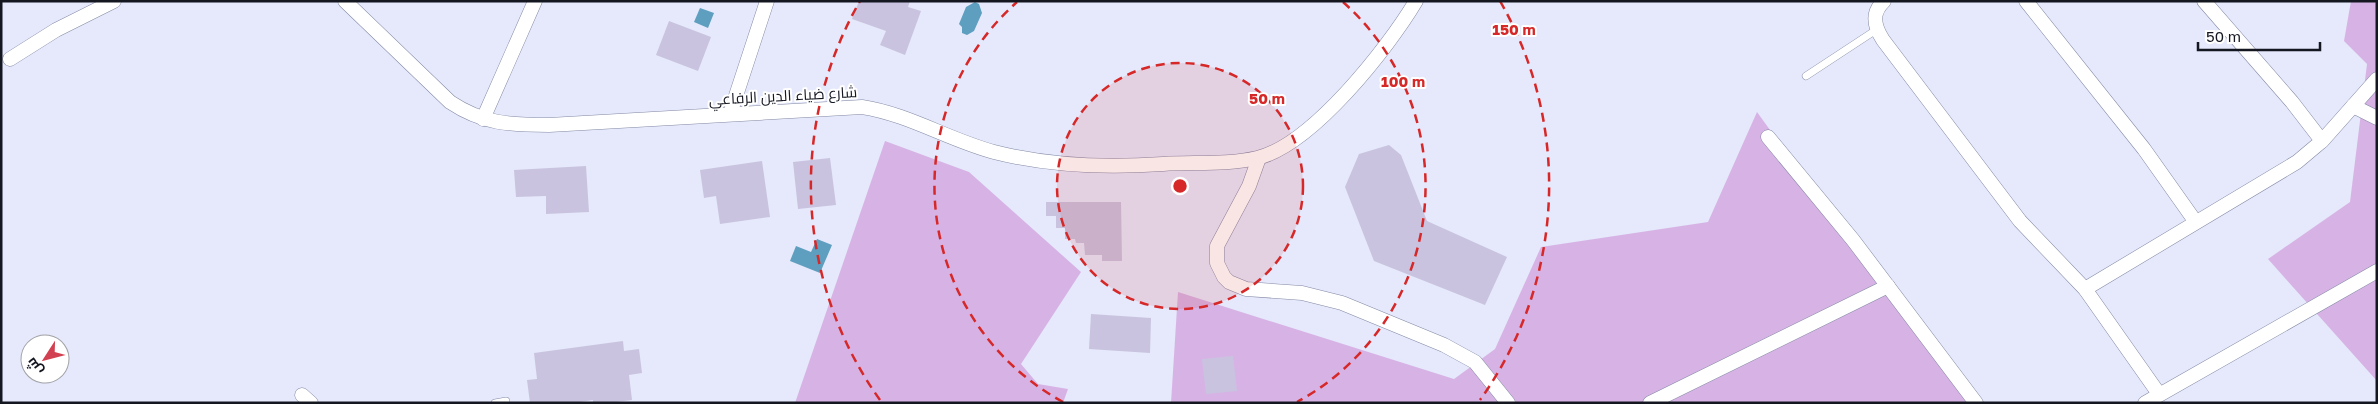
<svg xmlns="http://www.w3.org/2000/svg" width="2378" height="404" font-family="'Golos Text',Cairo,sans-serif">
  <style>
    .green { fill: #d7b3e5 }
    .water { fill: #5e9ebf }
    .building { fill: #c9c3e0 }
    .lines { fill: none; stroke-linecap: round; stroke-linejoin: round }
    .service-casing { stroke: #8389a4; stroke-width: 8 }
    .minor-casing { stroke: #8389a4; stroke-width: 15 }
    .service { stroke: #fff; stroke-width: 7 }
    .minor { stroke: #fff; stroke-width: 14 }
    .ring { fill: none; stroke: #d62828; stroke-width: 2.5; stroke-dasharray: 9 6 }
    .labels { text-anchor: middle; stroke-width: 4; stroke-linejoin: round; paint-order: stroke }
    .street-label { font-size: 15px; fill: #141620; stroke: #fff }
    .centre { fill: #d62828; stroke: #fff; stroke-width: 2.5 }
    .ring-label { font-size: 15px; text-anchor: middle; font-weight: bold; fill: #d62828; stroke: #fff; stroke-width: 4; stroke-linejoin: round; paint-order: stroke }
  </style>
  <rect width="100%" height="100%" fill="#e5e9fb"/>
  <g class="green">
    <path d="M2351,1H2377V381L2268,259L2350,202L2367,64L2344,41Z"/>
    <path d="M1757,112L1967,403H1171L1178,292L1454,379L1495,349L1541,247L1708,222Z"/>
    <path d="M885,141L969,172L1081,272L1021,364L1038,384L1068,389L1063,403H795Z"/>
  </g>
  <g class="water">
    <path d="M975,2L979,4L982,13L974,31L967,35L962,33V27L959,24L966,7Z"/>
    <path d="M700,8L714,13L708,28L694,22Z"/>
    <path d="M817,239L832,245L820,273L790,261L796,246L811,252Z"/>
  </g>
  <g class="building">
    <path d="M859,1H910L908,7L921,11L905,55L880,45L886,31L852,19Z"/>
    <path d="M669,21L711,37L698,71L656,55Z"/>
    <path d="M1389,145L1401,155L1427,221L1507,257L1485,305L1374,261L1345,187L1359,154Z"/>
    <path d="M830,158L836,205L798,209L793,162Z"/>
    <path d="M762,161L770,217L720,224L716,196L704,198L700,170Z"/>
    <path d="M586,166L589,212L546,214V196L516,197L514,170Z"/>
    <path d="M1046,202H1121L1122,261H1102V255H1085L1084,243H1076L1075,239H1065V228H1056V216H1046Z"/>
    <path d="M1091,314L1151,318L1150,353L1089,349Z"/>
    <path d="M623,341L624,351L639,349L642,373L629,375L632,400L608,403H593V400L573,403H530L527,380L537,379L534,353Z"/>
    <path d="M1233,356L1237,391L1206,394L1202,359Z"/>
  </g>
  <g class="lines">
    <defs>
      <g id="service">
        <path d="M1806,76L1876,30"/>
        <path d="M495,403L506,401"/>
      </g>
      <g id="minor">
        <path d="M345,1L450,102C483,124 510,125 549,125L862,107C908,114 949,140 994,152C1049,166 1107,168 1163,164C1195,162 1226,165 1257,158C1312,145 1388,48 1416,1"/>
        <path d="M1884,1C1871,13 1874,26 1883,40L2020,221L2085,289L2159,394"/>
        <path d="M2026,1L2144,149L2195,221"/>
        <path d="M10,59L56,30L114,1"/>
        <path d="M2353,106L2377,118"/>
        <path d="M730,114L767,1"/>
        <path d="M483,119L535,1"/>
        <path d="M1768,137L1853,240L1976,403"/>
        <path d="M2322,141L2377,79"/>
        <path d="M1259,158L1249,186L1217,246V263L1224,277L1229,282L1246,289L1302,293L1342,303L1444,345L1475,362L1508,403"/>
        <path d="M2085,289L2297,162L2322,141L2292,102L2204,1"/>
        <path d="M302,395L311,403"/>
        <path d="M1650,403L1888,286"/>
        <path d="M2145,403L2377,271"/>
      </g>
    </defs>
    <use href="#service" class="service-casing"/>
    <use href="#minor" class="minor-casing"/>
    <use href="#service" class="service"/>
    <use href="#minor" class="minor"/>
  </g>
  <circle cx="1180" cy="186" r="123" fill="#d62828" fill-opacity=".12"/>
  <g class="ring">
    <circle cx="1180" cy="186" r="123"/>
    <path d="M1063 402A246 246 0 0 1 1017 2M1343 2A246 246 0 0 1 1297 402"/>
    <path d="M880 400A369 369 0 0 1 860 1M1500 1A369 369 0 0 1 1480 400"/>
  </g>
  <g class="labels">
    <g class="street-label">
      <text transform="translate(783 96) rotate(-3)" y="5">شارع ضياء الدين الرفاعي</text>
    </g>
  </g>
  <circle cx="1180" cy="186" r="8" class="centre"/>
  <g class="ring-label">
    <text x="1514" y="35">150 m</text>
    <text x="1403" y="87">100 m</text>
    <text x="1267" y="104">50 m</text>
  </g>
  <rect width="2378" height="404" fill="none" stroke="#141620" stroke-width="5"/>
  <g transform="translate(45 359) rotate(234)"><circle r="24" fill="#ffffff" stroke="#a1a2a6"/>
  <path d="M0-4L9 19L0 12L-9 19Z" fill="#d14151"/>
  <text y="-8" font-size="14" font-weight="bold" text-anchor="middle" fill="#141620">ش</text>
  </g>
  <path d="M2198 42v8h122v-8" fill="none" stroke="#141620" stroke-width="2.5"/>
  <text x="2206" y="42" font-size="15" fill="#141620" stroke="#ffffff" stroke-width="4" paint-order="stroke">50 m</text>
</svg>
